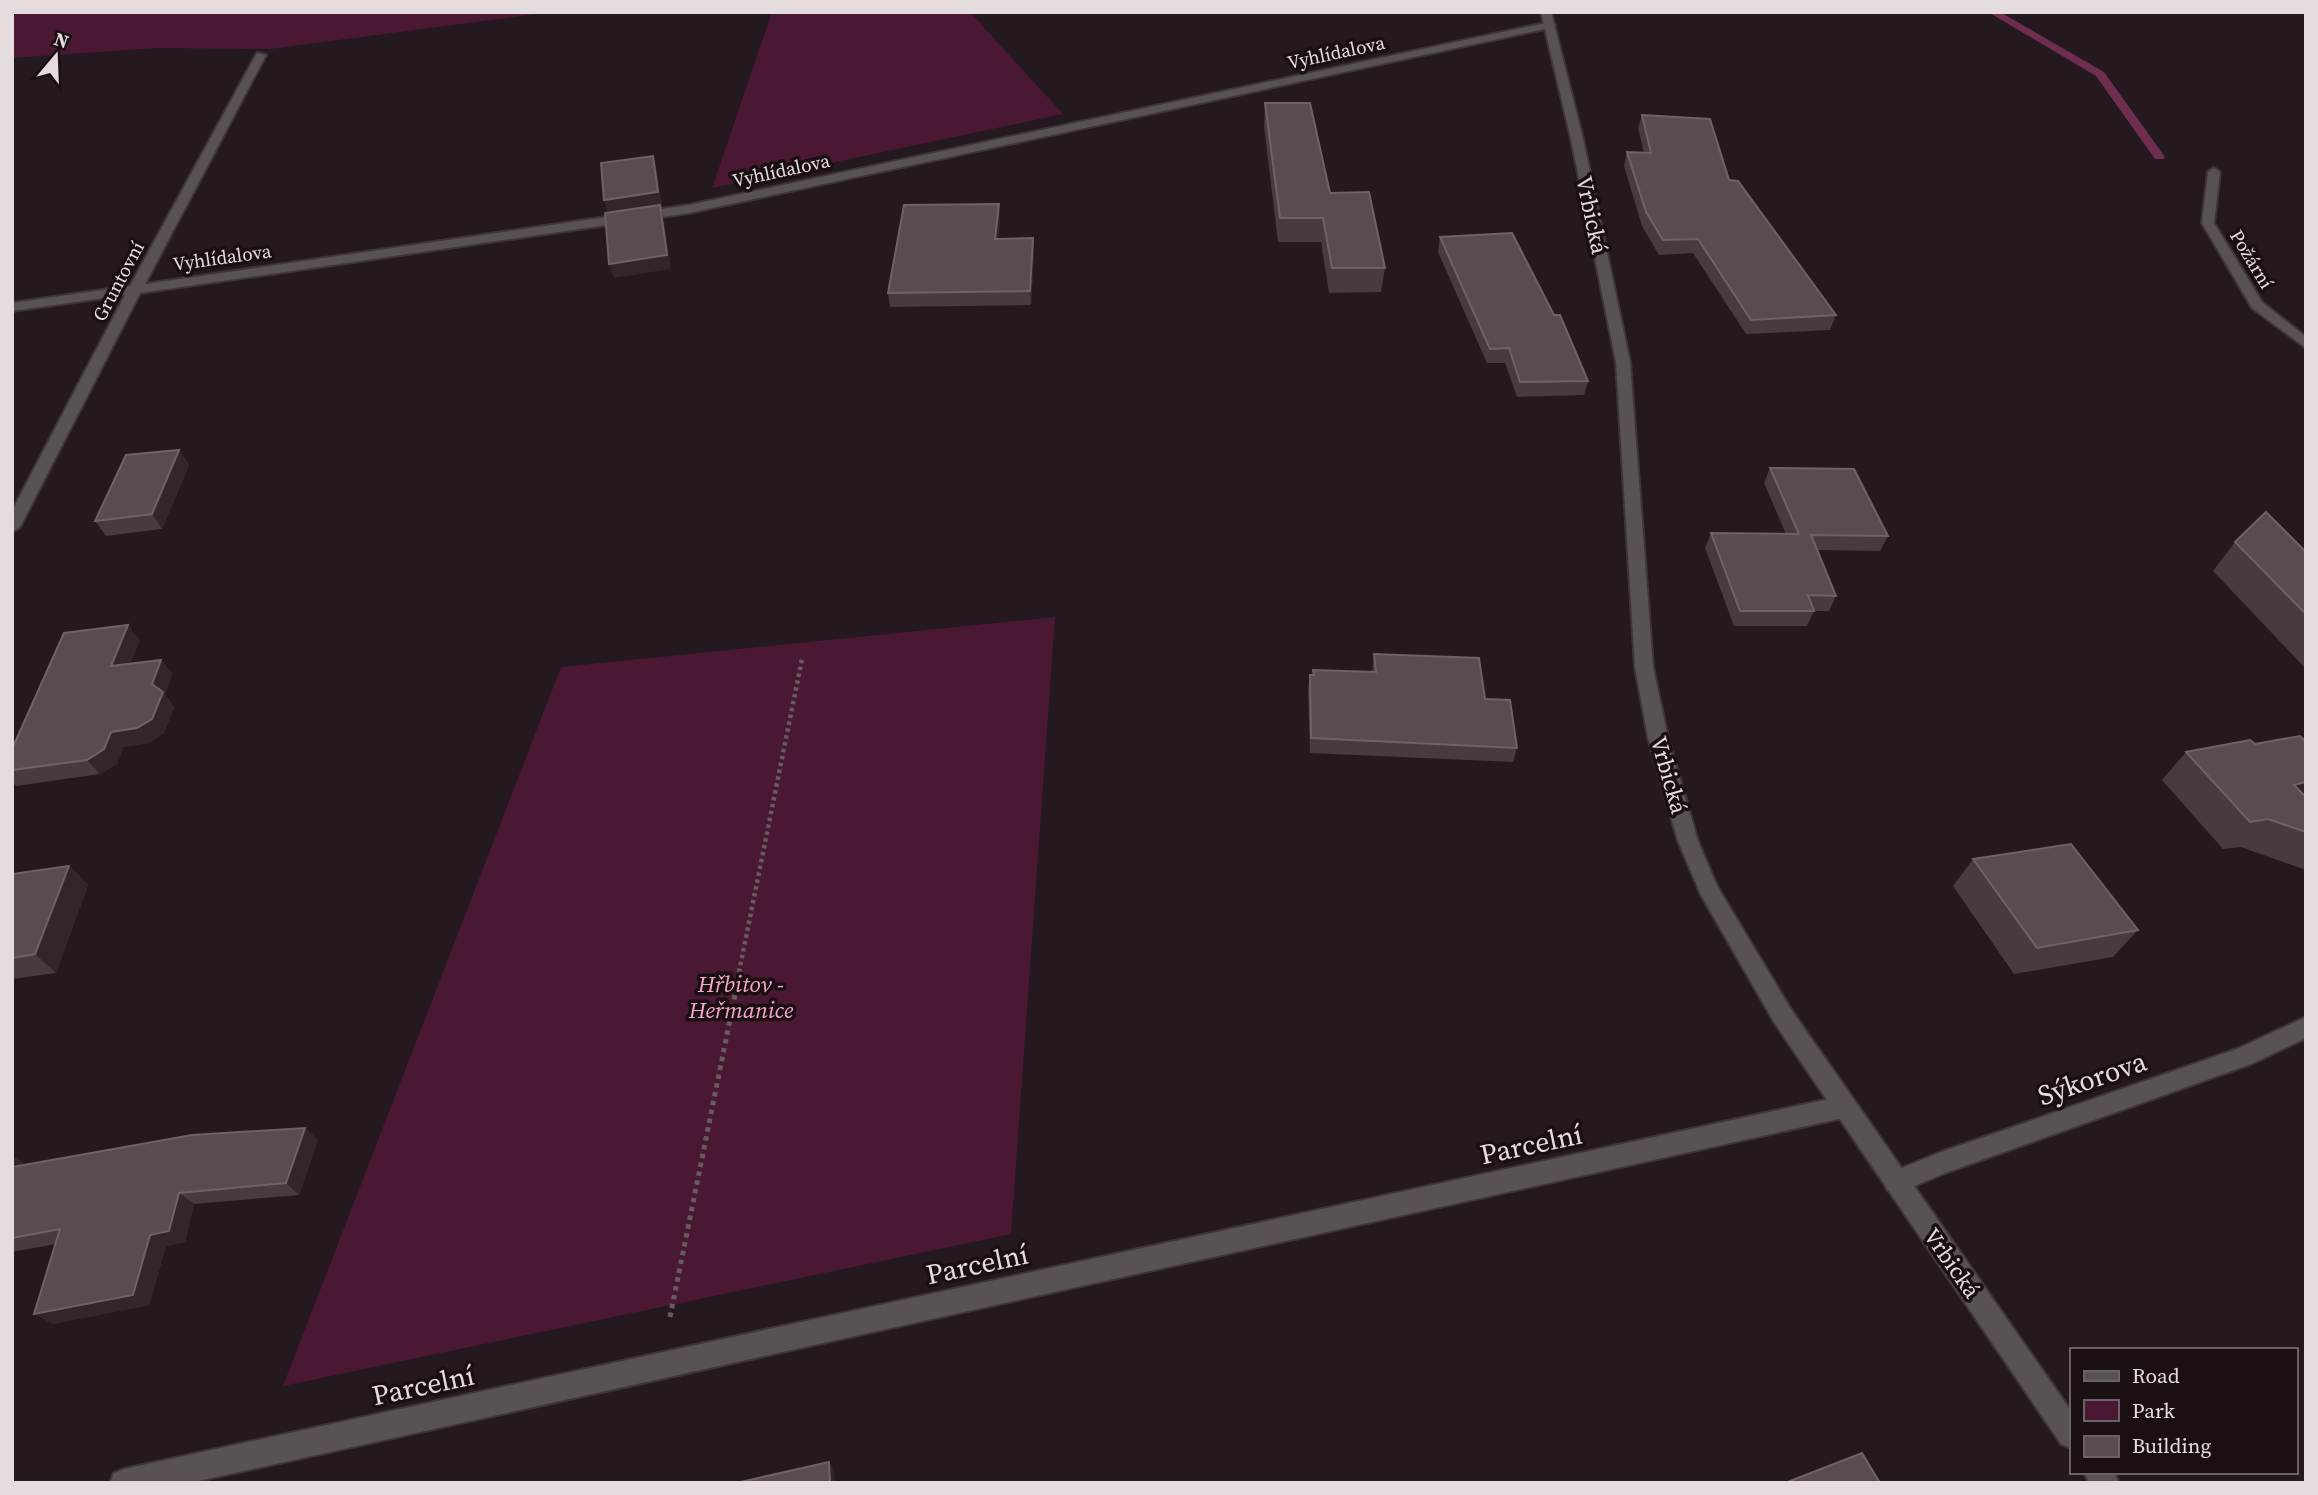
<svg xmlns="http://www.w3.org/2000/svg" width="2318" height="1495" font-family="'Source Serif 4',serif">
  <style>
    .green { fill: #4a1833 }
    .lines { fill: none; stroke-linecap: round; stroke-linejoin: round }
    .stream { fill: #6f2e50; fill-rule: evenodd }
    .service-casing { stroke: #3f3439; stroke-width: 4 }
    .minor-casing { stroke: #3f3439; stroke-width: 4 }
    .tertiary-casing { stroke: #3f3439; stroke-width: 4 }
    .path-far1 { stroke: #665c60; stroke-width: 4.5; stroke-dasharray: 3.5 3.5; stroke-linecap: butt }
    .path { stroke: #665c60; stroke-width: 5; stroke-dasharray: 4.5 4.5; stroke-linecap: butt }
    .service { fill: #585254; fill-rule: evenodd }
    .minor { fill: #585254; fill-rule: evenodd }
    .tertiary { fill: #585254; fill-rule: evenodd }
    .wall { fill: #473a40 }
    .shaded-wall { fill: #32262b }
    .building { fill: #584c51; stroke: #6e6267; stroke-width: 2 }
    .labels { text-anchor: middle; stroke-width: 7; stroke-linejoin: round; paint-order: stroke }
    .far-street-label { font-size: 19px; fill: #e4dcdf; stroke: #1a1014 }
    .street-label { font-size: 23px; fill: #e4dcdf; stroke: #1a1014 }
    .park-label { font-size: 23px; font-style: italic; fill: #f6a6cc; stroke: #1a1014 }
    .near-street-label { font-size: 28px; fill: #e4dcdf; stroke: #1a1014 }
  </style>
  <rect width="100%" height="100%" fill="#24191e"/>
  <g class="green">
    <path d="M12,12H551L270,49L156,48L12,58Z"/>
    <path d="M772,12H970L1063,114L712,188Z"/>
    <path d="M1055,617L1011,1234L283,1386L561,667Z"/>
  </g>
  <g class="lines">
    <path class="stream" d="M1988,12H2000L2104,72L2165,157L2163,159H2155L2096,76Z"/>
    <defs>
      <path id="service" d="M2214,168L2220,172L2214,223L2262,302L2306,337V348L2252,308L2202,223L2208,172Z"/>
      <g id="minor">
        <path d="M1550,22L1555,25L1554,27L689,213L140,293L20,527L12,532V511L125,295L12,311V303L130,286L257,53L266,55L145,284L689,205Z"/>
        <path d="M2306,1017V1038L2251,1064L1945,1173L1896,1194L1887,1190L1884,1182L1887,1174L1941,1152L2237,1049Z"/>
        <path d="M1843,1096L1851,1099L1855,1107L1851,1115L1843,1118L189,1483H110L114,1473L124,1469Z"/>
      </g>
      <g id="tertiary">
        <path d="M1541,12H1551L1583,139L1630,362L1653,667L1668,738L1698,841L1717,886L1790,1008L2071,1411V1448L2061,1444L1774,1022L1701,895L1678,841L1648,738L1635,667L1616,362L1571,139Z"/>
        <path d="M2084,1472H2114L2119,1483H2089Z"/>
      </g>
    </defs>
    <use href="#service" class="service-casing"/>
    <use href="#minor" class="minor-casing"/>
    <use href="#tertiary" class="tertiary-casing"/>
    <path class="path-far1" d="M739,972L802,659"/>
    <path class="path" d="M670,1317L740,970"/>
    <use href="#service" class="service"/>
    <use href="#minor" class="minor"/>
    <use href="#tertiary" class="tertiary"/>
  </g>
  <g class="wall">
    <path d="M1265,103L1385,268L1381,292L1329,293L1321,242H1278L1264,127Z"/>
    <path d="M1642,115L1729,180L1836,315L1830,330L1746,334L1693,253L1659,255L1642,226L1624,166L1627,152L1644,153L1638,128Z"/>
    <path d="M1000,218L998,239L1033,238L1034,253L1031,305L890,307L888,293Z"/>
    <path d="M1440,237L1588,381L1584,395L1517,397L1505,363H1487L1438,252Z"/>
    <path d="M179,450L189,465L162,529L106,536L95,521Z"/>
    <path d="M1770,468L1888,536L1880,551L1817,550L1836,596L1829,611H1814L1807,626H1734L1705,548L1711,533L1786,534L1764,483Z"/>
    <path d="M2235,542L2306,552V669L2213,571Z"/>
    <path d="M140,640L130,663L161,660L172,674L165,695L174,707L164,733L149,743L123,747L117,764L100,774L16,786L12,781V749Z"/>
    <path d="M1374,654L1485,699L1517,748L1513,762L1310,753L1308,689L1310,675H1313V670L1372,672Z"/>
    <path d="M2306,742V870L2241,847L2223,849L2162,780L2186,752L2255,744Z"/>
    <path d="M1973,859L2138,930L2113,957L2014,974L1953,886Z"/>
    <path d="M69,866L88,885L56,973L12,979V874Z"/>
    <path d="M305,1128L318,1140L299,1195L194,1204L185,1242L166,1246L149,1305L52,1324L56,1244L12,1252V1156L23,1163L22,1165Z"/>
  </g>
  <g class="shaded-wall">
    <path d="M653,156L657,170L662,206H660L664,219L671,269L614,278L609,264L608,214L604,200Z"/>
    <path d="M999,204L1000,218L996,253L995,239Z"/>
    <path d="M1033,238L1034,253L1031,305L1030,291Z"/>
    <path d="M179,450L189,465L162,529L152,514Z"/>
    <path d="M128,625L140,640L123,681L111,666Z"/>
    <path d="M161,660L172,674L165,695L174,707L164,733L149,743L123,747L117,764L100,774L87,760L111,732Z"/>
    <path d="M2306,782V805L2294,785Z"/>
    <path d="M69,866L88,885L56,973L35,954Z"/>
    <path d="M305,1128L318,1140L299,1195L286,1183Z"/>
    <path d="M12,1156L23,1163L17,1181L12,1178Z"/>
    <path d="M179,1193L194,1204L185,1242L166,1246L149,1305L52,1324L34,1314L150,1235Z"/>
    <path d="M829,1462L834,1470L835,1483H830Z"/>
  </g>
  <g class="building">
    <path d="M1265,103H1310L1330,193L1369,192L1385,268H1332L1323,218H1280Z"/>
    <path d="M1642,115L1710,119L1729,180L1738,181L1836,315L1751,320L1698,239L1663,240L1646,212L1627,152L1651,153Z"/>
    <path d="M653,156L658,192L604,200L601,163Z"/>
    <path d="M999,204L995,239L1033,238L1030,291L888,293L904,205Z"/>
    <path d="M660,205L667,255L609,264L605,213Z"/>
    <path d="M1512,233L1554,315H1560L1588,381L1520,382L1509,348L1490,349L1440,237Z"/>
    <path d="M179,450L152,514L95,521L126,455Z"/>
    <path d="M1770,468L1854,469L1888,536L1811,535L1836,596L1808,595L1814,611H1740L1711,533L1799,534Z"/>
    <path d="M2266,512L2306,552V614L2235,542Z"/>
    <path d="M128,625L111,666L161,660L152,684L163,692L152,719L137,728L111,732L104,749L87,760L12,770V749L64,633Z"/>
    <path d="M1374,654L1479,658L1485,699L1510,700L1517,748L1311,738L1310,675H1314L1313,670L1376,672Z"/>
    <path d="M2300,736L2306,742V782L2294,785L2306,797V832L2268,819L2250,822L2186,752L2250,740L2255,744Z"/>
    <path d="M2071,844L2138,930L2037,948L1973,859Z"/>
    <path d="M69,866L35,954L12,958V874Z"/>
    <path d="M305,1128L286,1183L179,1193L169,1231L150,1235L133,1295L34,1314L60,1229L12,1238V1167L192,1135Z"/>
    <path d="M1862,1453L1880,1483H1785Z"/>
    <path d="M829,1462L830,1483H736Z"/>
  </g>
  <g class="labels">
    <g class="far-street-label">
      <text transform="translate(1336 52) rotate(-12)" y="7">Vyhlídalova</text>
      <text transform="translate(781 170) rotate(-12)" y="7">Vyhlídalova</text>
      <text transform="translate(222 257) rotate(-8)" y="7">Vyhlídalova</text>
      <text transform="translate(2252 259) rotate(59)" y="7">Požární</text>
      <text transform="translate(118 281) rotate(-62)" y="7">Gruntovní</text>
    </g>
    <g class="street-label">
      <text transform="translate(1592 215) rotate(78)" y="8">Vrbická</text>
      <text transform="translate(1669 775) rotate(74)" y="8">Vrbická</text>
      <text transform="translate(1952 1263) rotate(55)" y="8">Vrbická</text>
    </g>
    <g class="park-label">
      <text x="741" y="992">Hřbitov -<tspan x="741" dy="26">Heřmanice</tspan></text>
    </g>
    <g class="near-street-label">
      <text transform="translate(2092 1078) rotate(-19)" y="10">Sýkorova</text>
      <text transform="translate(1531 1144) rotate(-12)" y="10">Parcelní</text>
      <text transform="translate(977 1264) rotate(-12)" y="10">Parcelní</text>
      <text transform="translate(423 1385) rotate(-12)" y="10">Parcelní</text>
    </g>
  </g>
  <rect width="2318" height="1495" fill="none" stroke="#e4dcdf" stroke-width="28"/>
  <rect x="2070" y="1348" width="228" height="126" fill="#1a1014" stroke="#6b6265" stroke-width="2"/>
  <rect x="2084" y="1371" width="35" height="10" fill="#585254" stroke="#6b6265" stroke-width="2"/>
  <text x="2132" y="1383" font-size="21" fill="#e4dcdf">Road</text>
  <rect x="2084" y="1400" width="35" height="21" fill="#4a1833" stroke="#6b6265" stroke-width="2"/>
  <text x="2132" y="1418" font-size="21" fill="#e4dcdf">Park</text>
  <rect x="2084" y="1436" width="35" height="21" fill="#584c51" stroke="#6b6265" stroke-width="2"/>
  <text x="2132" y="1453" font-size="21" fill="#e4dcdf">Building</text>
  <g transform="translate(56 56) rotate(19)" stroke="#1a1014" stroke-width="5" paint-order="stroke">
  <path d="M0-5L12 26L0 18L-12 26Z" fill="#e4dcdf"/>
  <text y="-10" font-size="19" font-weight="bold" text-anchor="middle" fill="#e4dcdf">N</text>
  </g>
</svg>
